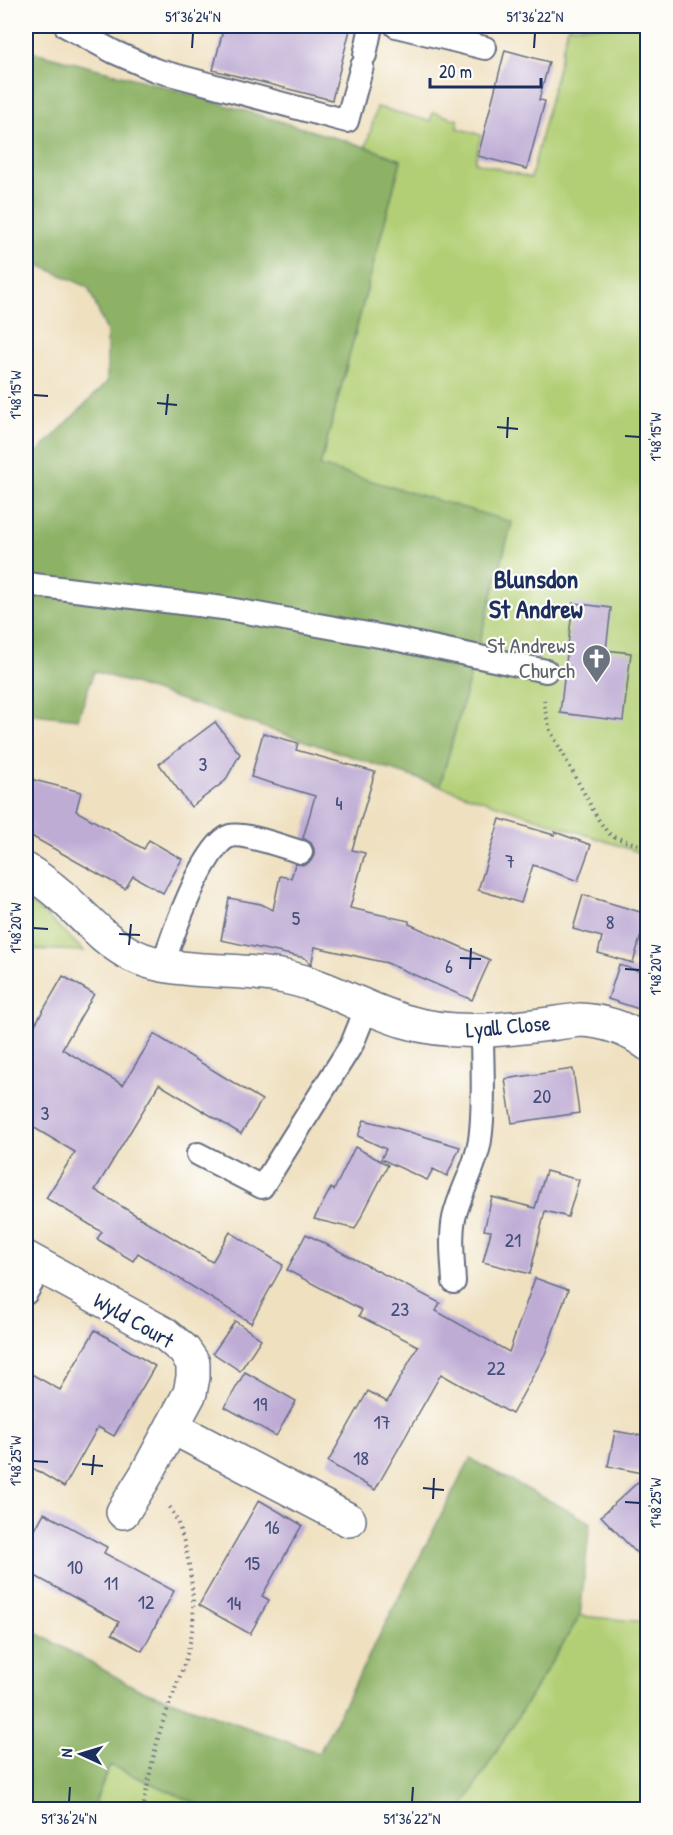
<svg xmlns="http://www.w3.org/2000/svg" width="673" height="1835" font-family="'Patrick Hand',sans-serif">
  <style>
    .green { fill: #b2cf75; stroke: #667f6a; stroke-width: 1.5 }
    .forest { fill: #8db266; stroke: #547062; stroke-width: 1.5 }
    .building { fill: #beacd5 }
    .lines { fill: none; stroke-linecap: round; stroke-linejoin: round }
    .service-casing { stroke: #656d80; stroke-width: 26 }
    .minor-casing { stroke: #656d80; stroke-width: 36 }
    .path { stroke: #656d80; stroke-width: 4; stroke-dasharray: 1.5 4.5; stroke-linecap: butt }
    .service { stroke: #fff; stroke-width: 22 }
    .minor { stroke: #fff; stroke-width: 33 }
    .ticks { fill: none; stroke: #1b2f5e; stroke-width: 2 }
    .labels { text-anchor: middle; stroke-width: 4.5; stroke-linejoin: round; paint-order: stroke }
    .number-label { font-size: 20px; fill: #444e7c }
    .worship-label { font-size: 22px; fill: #5b616d; stroke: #fdfcf7; text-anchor: end }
    .street-label { font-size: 22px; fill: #1b2f5e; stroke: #fdfcf7 }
    .quarter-label { font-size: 26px; font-weight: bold; fill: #1b2f5e; stroke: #fdfcf7 }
    .neatline { fill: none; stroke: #1b2f5e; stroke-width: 2 }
    .ticks-label { font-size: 15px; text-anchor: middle; fill: #1b2f5e }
  </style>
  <rect width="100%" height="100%" fill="#fdfcf7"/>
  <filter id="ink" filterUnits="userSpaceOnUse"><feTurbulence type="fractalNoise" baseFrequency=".0167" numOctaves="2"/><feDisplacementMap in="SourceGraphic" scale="12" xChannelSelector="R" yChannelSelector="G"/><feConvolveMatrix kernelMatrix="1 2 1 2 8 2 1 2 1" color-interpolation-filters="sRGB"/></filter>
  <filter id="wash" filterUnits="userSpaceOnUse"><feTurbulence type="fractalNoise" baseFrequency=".008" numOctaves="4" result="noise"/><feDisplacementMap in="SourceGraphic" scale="24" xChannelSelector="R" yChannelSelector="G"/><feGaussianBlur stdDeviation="1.35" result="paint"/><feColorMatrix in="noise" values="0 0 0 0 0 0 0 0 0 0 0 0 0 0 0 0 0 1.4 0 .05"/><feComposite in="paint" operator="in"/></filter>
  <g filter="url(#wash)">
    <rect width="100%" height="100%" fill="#efe0c0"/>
    <g class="green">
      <path d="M568,26H647V855L440,786L512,523L320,467L401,160L366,147L377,107L430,121L433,112L458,120L457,128L481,135L475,162L531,178Z"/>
      <path d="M26,899L51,920L84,951L26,949Z"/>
      <path d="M580,1616L647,1622V1809H461Z"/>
      <path d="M110,1765L209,1809L92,1810Z"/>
    </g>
    <g class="forest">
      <path d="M26,50L155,84L366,147L401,160L320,466L512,522L440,786L94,671L78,719L26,713V464L107,382V332L88,287L26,259Z"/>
      <path d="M470,1459L590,1522L580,1616L461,1809H209L110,1765L92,1809H26V1627L136,1688L319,1753Z"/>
    </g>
    <g id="blocks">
      <g class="building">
        <path d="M224,26H351L332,100L213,70Z"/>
        <path d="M505,50L549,62L539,100L545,101L527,169L478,156Z"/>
        <path d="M573,603L611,608L606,650L631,653L623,721L560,713Z"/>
        <path d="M215,722L240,754L225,781L191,807L159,764Z"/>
        <path d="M263,733L298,743L296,750L375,772L352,850L365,853L350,908L409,921V924L490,960L472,1000L387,963L315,947L311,965L305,958L221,940L229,898L261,904L273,910L280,876L291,878L295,864L305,865L311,861L314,855V849L311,843L303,838L315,796L251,777Z"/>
        <path d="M26,778L81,792L76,811L144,849L149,840L182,859L163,893L133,876L125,889L26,833Z"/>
        <path d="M500,819L554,835L555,832L591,845L578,881L533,865L521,903L478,890Z"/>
        <path d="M583,895L647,914L633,963L598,953L602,937L573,929Z"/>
        <path d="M619,965L648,974V1012L608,999Z"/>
        <path d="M63,976L94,994L62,1049L123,1085L154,1034L262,1100L241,1134L159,1084L95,1190L212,1262L230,1232L283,1265L251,1323L138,1253L133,1261L97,1239L102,1232L46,1198L75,1152L26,1123V1040Z"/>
        <path d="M573,1069L579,1113L512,1123L505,1079Z"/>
        <path d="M364,1120L396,1128L460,1147L447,1176L433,1169L427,1180L381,1159L386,1149L358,1136Z"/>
        <path d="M355,1147L388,1165L355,1229L314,1219L331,1188L334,1190Z"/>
        <path d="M546,1171L579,1180L568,1217L545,1211L530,1274L483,1262L491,1231L484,1230L492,1197L535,1208Z"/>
        <path d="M306,1234L440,1303L436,1311L509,1352L535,1278L568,1290L545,1354L512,1414L441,1374L375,1490L328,1462L368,1391L387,1402L418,1346L359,1316L362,1310L287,1270Z"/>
        <path d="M235,1321L261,1339L240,1371L213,1353Z"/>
        <path d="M95,1330L155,1366L114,1436L98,1427L64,1487L26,1464V1371L60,1390Z"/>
        <path d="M245,1372L296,1401L276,1436L225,1407Z"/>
        <path d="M615,1431L648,1437L642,1473L608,1466Z"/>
        <path d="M648,1473V1565L601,1516Z"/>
        <path d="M259,1500L302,1525L262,1596L269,1600L250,1634L199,1605Z"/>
        <path d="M44,1513L107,1547L104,1553L174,1591L142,1651L112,1634L119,1622L26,1571V1546Z"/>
      </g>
    </g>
  </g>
  <g filter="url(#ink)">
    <use href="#blocks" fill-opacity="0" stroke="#656d80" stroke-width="1.5"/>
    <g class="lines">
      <defs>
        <g id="service">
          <path d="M66,26L114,52L155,70L347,121L362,66"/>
          <path d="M396,26L485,48"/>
          <path d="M365,55L371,26"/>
          <path d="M26,584L223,608L385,637L546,671"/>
          <path d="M163,965C171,939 204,844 230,836C244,832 286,848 301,852"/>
          <path d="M198,1154L262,1187L352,1044L367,1007"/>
          <path d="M454,1282C453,1261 450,1239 454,1218C460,1191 476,1168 480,1140C485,1104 482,1066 482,1030"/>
          <path d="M26,1293L41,1267"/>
        </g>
        <g id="minor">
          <path d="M26,870C42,880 58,892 72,906C91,924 109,943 132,955C174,976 238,967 285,977C326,985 364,1009 404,1021C462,1039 522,1027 580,1020C605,1021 628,1029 648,1044"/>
          <path d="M26,1258L165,1334L184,1350L193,1363V1377L190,1393L146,1475L123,1512"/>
          <path d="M172,1427L349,1520"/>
        </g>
      </defs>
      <use href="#service" class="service-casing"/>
      <use href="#minor" class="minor-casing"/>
      <g class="path">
        <path d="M544,700L545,710L550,730L598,819L608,833L614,837L648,848"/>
        <path d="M143,1810C148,1782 153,1755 161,1728C171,1696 191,1656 193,1622C195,1591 187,1532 169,1506"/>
      </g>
      <use href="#service" class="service"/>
      <use href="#minor" class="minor"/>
    </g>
  </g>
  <path class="ticks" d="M192,48L193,33M534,48L535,33M33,395L48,396M157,403L177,405M166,415L168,394M497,427L518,429M625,436L640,437M507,438L508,417M33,928L48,929M119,934L140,935M129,945L131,924M460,958L481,959M470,969L471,948M625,969L640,970M33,1461L48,1462M82,1464L103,1466M92,1475L94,1455M423,1488L444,1490M433,1499L434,1478M625,1502L640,1503M69,1802L70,1787M412,1802L413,1787"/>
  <defs>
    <symbol id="church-pin" viewBox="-11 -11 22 30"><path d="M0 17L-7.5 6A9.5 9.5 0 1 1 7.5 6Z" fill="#6b7280" stroke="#fdfcf7"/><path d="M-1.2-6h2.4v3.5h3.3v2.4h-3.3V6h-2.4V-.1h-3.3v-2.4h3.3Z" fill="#fff"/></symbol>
  </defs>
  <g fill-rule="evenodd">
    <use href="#church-pin" x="580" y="642" width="33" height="45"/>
  </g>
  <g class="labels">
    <g class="number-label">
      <text x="203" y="771">3</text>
      <text x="339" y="810">4</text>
      <text x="510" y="868">7</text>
      <text x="296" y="925">5</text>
      <text x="610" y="929">8</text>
      <text x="449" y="973">6</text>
      <text x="542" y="1103">20</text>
      <text x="45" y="1120">3</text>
      <text x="513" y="1247">21</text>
      <text x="400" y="1316">23</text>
      <text x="496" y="1375">22</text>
      <text x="260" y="1411">19</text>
      <text x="382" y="1429">17</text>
      <text x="361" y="1465">18</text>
      <text x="272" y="1534">16</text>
      <text x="252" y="1570">15</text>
      <text x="75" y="1574">10</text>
      <text x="111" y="1590">11</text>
      <text x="146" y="1609">12</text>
      <text x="234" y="1610">14</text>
    </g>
    <g class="worship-label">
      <text x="575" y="653">St Andrews<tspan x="575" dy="25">Church</tspan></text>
    </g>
    <g class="street-label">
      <text transform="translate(508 1026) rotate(-5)" y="8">Lyall Close</text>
      <text transform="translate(134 1320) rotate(30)" y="8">Wyld Court</text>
    </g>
    <g class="quarter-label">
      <text x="536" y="588">Blunsdon<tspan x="536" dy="30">St Andrew</tspan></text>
    </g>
  </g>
  <rect width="673" height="1835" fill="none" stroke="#fdfcf7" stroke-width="66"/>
  <g transform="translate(81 1754) rotate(274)" stroke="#fdfcf7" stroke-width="4.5" paint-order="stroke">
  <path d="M0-4.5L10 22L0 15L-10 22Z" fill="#1b2f5e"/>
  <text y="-9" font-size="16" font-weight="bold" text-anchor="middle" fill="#1b2f5e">N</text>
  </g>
  <path d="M430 78v9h111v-9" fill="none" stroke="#1b2f5e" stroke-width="3"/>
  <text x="439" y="78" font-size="18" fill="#1b2f5e" stroke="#fdfcf7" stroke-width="4.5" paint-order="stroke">20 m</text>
  <rect x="33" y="33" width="607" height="1769" class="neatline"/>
  <g class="ticks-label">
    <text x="193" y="22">51°36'24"N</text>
    <text x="535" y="22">51°36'22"N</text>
    <text transform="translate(16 395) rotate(-90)" y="5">1°48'15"W</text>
    <text transform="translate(656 437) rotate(-90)" y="5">1°48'15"W</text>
    <text transform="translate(16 928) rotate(-90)" y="5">1°48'20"W</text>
    <text transform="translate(656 970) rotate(-90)" y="5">1°48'20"W</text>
    <text transform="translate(16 1461) rotate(-90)" y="5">1°48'25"W</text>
    <text transform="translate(656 1503) rotate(-90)" y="5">1°48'25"W</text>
    <text x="69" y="1824">51°36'24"N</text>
    <text x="412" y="1824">51°36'22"N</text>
  </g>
</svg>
